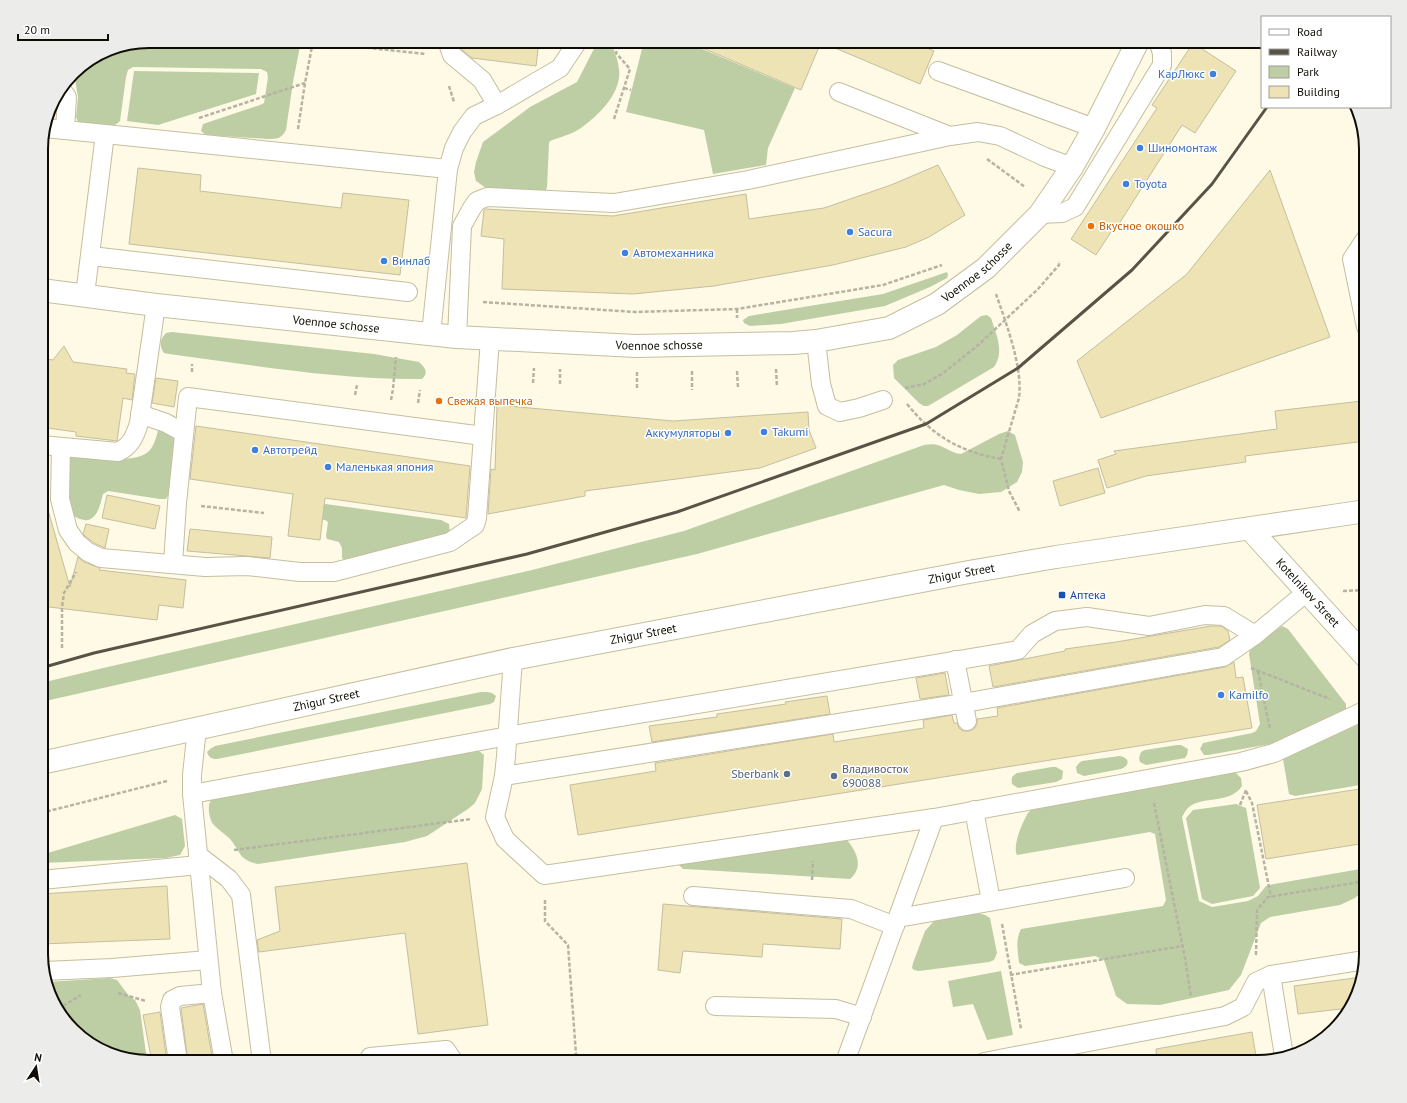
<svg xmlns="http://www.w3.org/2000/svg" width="1407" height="1103" font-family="'PT Sans',sans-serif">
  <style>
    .green { fill: #bdcea5 }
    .building { fill: #eee3b5; stroke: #c5be9f }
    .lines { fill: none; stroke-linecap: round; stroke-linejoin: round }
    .service-casing { stroke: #c5be9f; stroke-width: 20 }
    .minor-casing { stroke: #c5be9f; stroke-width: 24 }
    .secondary-casing { stroke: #c5be9f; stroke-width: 24 }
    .path { stroke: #b6b3a2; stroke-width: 2.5; stroke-dasharray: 4 2; stroke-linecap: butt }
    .service { stroke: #fff; stroke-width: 18 }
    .minor { stroke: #fff; stroke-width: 22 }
    .secondary { stroke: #fff; stroke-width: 22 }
    .rail { stroke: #575447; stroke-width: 3 }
    .shop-dot { fill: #3f7fe0; stroke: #fff; stroke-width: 1.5 }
    .food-dot { fill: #e8710a; stroke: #fff; stroke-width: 1.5 }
    .transit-dot { fill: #1a4fb4; stroke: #fff; stroke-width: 1.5 }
    .service-dot { fill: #5c6f8a; stroke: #fff; stroke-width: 1.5 }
    .labels { text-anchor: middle; stroke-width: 3; stroke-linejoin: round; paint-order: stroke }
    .shop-label { font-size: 12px; fill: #366cbe; stroke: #fff; text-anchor: start }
    .food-label { font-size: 12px; fill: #c56008; stroke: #fff; text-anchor: start }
    .street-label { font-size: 12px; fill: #0f0d03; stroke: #fff }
    .transit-label { font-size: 12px; fill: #164399; stroke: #fff; text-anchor: start }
    .service-label { font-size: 12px; fill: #4e5e75; stroke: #fff; text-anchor: start }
    .rim { fill: none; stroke: #0f0d03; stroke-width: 2 }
  </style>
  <rect width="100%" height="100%" fill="#fefae6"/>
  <g class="green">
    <path d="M149,41H301L293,82L286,130C281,139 277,139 268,139L206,135L201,131L203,124L260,105L264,103L268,77L267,72L261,69L133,67L128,70L126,77L120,121C110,132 91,124 78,122L76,117L78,97L75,79V72L78,68L108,49Z"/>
    <path d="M598,41L612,45C615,53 618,60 619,69C622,93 599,115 581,128C573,134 560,137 550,141L549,143L547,187L546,190L539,192L486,188L476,181L474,172L476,162L483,142L530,107L577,82Z"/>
    <path d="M644,41H683L795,88L768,148L766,165L713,174L704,130L626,112Z"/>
    <path d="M134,71L259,73L256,94L158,125L127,121Z"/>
    <path d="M947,272L948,275L947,278L930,287L885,306L781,324L750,326L744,323L743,320L749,316L883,294Z"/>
    <path d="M987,315L991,318C996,334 1005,352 994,367L928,406H924L919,403L894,378L893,365L898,360L936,347L957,335L981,316Z"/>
    <path d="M172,332L374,354L419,362C425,367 429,373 422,379C337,380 253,365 169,354L164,353C159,346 160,339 166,333Z"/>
    <path d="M162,429L174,437L176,443L169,494L166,499H160L108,491L103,494C100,506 96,525 80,519C75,517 70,514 68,509C66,503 66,471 66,463C69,458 73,455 78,454C98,452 132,467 149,451C154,446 156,438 158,431Z"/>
    <path d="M1008,431L1015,435L1023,462L1022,472L1017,482L1001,492L979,494L959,490L944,485L697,554L41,702V683L99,669L532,570L684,531L924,445C942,441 946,452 961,454L999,434Z"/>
    <path d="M304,501L441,520L449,524L450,533L346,561L342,558V548L339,542L327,539L326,536L328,522L325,520L306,518Z"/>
    <path d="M1282,626L1288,629L1346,704V710L1276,743L1208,755H1204L1200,749L1203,743L1252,733L1256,731L1260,724L1249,654L1250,648Z"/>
    <path d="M481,692C487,692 491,691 496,696L494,702L490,704L217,759C212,759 209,758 207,752L210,749L215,746Z"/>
    <path d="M1366,719V784L1295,796L1289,794L1283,759Z"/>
    <path d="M1177,745H1181L1188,749L1187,755L1185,758L1146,765L1140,762L1139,758L1141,752L1145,750Z"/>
    <path d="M479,751L484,755L482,789L475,803L468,809L427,836L405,842L258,864C238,860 241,851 229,838C224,833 217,829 213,824C209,818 207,805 211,800C212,799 216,796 216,796Z"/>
    <path d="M1120,756C1130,758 1130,766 1121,769L1084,776L1077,773L1076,767L1079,763L1082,761Z"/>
    <path d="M1052,767H1056L1063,771L1062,779L1056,782L1018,788L1012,784C1011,778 1012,776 1017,773Z"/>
    <path d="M1235,772L1241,778L1242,786C1230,805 1199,795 1187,809C1185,811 1184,814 1182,817L1199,901L1212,907L1248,901L1258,896L1266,886L1274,884L1366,868V888L1355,898L1340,905L1270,917L1261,923L1241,975L1229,990L1160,1005L1127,1004L1116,996L1104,960L1095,956L1025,966L1019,963C1018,951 1015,940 1021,929L1163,906L1166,900L1155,834L1150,832L1017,855C1012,846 1023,821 1028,813C1031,809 1036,807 1039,805Z"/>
    <path d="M1236,804L1246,808L1260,888L1253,896L1212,904L1202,899L1186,818L1193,810Z"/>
    <path d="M175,815L182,819L185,846L180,855L166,858L41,863V855Z"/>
    <path d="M838,839L847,840C857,852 864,867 850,879L703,870L683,869L678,864Z"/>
    <path d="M978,913L985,915L990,918L997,953L994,960L989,962L919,971L914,970L912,968L913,963L925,931L934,921Z"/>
    <path d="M1001,971L1013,1035L987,1040L973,1004L953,1007L948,981Z"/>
    <path d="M110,978L117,980L129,996L135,1000L140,1010L146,1053L141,1060L114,1056L78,1035L52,1002L47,982Z"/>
  </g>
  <g class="building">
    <path d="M463,41H539L536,66L472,58L462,50Z"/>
    <path d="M686,41H910L934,51L920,84L821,42L801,90Z"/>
    <path d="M1193,43L1236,71L1195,133L1182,125L1115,230L1113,229L1096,255L1071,239L1157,108L1152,105Z"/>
    <path d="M938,165L965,215L929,237L906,247L833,265L714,286L633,294L502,289L504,239L481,236L484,210L486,209L613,216L746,194L749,219L824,208L891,185Z"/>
    <path d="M138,168L201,175L200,191L341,208L343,193L409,200L400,275L129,244Z"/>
    <path d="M1270,170L1330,337L1101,418L1077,361L1187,274Z"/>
    <path d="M64,346L73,362L127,369L126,373L135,374L132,400L123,398L117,441L76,436V432L41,427V358L53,360Z"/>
    <path d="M156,378L178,381L174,407L152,403Z"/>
    <path d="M1362,401L1366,441L1245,456L1246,462L1146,476L1107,488L1098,460L1116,454L1114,451L1277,429L1275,411Z"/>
    <path d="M497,405L673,421L808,412L809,430L816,448L760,468L585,491V496L488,514L491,469L495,470Z"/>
    <path d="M196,426L470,466L466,518L325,498L320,540L288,536L293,494L190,479Z"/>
    <path d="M1098,468L1105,493L1060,506L1053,481Z"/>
    <path d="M107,495L160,506L155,529L102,518Z"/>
    <path d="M48,510L70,587L78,557L84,562L100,568L99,570L186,580L183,608L159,605L157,620L41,606V511Z"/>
    <path d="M86,524L109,529L105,548L94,543L85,536L83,534Z"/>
    <path d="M190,529L272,537L270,558L187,551Z"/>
    <path d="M1211,626H1221L1228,631L1230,640L1219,647L993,687L989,666L1065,651V649L1116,642Z"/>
    <path d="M1234,662L1236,678L1243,677L1252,728L578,835L570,785L656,771L655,763L833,734L834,742L924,728L923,720L952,715L954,723H957L959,728L963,731H969L974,729L977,724V719L998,716L997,708L1225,667Z"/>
    <path d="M945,673L949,695L920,699L916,678Z"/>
    <path d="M827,696L830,714L652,742L649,726L717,717V714L786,704L785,702Z"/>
    <path d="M1366,788V843L1266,859L1257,805Z"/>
    <path d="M467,863L488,1025L418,1034L405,933L259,952L257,940L280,931L275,887Z"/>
    <path d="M167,886L170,939L41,944V894Z"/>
    <path d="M663,904L842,919L840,949L763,944L762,957L683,951L680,973L658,970Z"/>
    <path d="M1362,977L1360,989L1349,1008L1298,1014L1294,986Z"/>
    <path d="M203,1004L213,1062H188L181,1008Z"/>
    <path d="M160,1012L167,1062H152L143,1015Z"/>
    <path d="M1252,1032L1257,1062H1157L1156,1049Z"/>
  </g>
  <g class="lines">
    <defs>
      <g id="service">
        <path d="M447,41L452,55L482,80L497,105"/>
        <path d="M938,71L1094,128"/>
        <path d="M61,89L67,97L65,130"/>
        <path d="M839,92L950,136L978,132L1000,136L1045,157L1072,167"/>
        <path d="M45,128L105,134"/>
        <path d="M1040,214L1062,213L1075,207L1162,65V53L1158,41"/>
        <path d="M91,256L408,292"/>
        <path d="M85,295L105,134L448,169"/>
        <path d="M1366,327L1352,259L1366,238"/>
        <path d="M431,334L448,169L454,148L462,132L474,116L497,105L560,68L578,41"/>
        <path d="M457,337L462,226L472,208L477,201L487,197L614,203L748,180L950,136"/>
        <path d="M816,341L821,384L827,406L840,412L859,408L883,400"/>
        <path d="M140,414L166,423L184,433"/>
        <path d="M41,445L118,452C131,446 135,436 139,423L156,305"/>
        <path d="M61,447L60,499L68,530L77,543L88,552L101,558L205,567L247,566L300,572H334L450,542L475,525L477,518L490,339"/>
        <path d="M173,564L177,503L188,397L483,436"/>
        <path d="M513,659L506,756L504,776L495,817L505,839L544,875L934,818L1241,762L1274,753L1366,710"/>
        <path d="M955,660L967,721"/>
        <path d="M197,728L192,775V794L212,993L224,1062"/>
        <path d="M504,776L964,703L1223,657L1255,635L1308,591"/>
        <path d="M192,794L508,736L1018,650L1032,634L1055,621L1087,617L1149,626L1205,615L1224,616L1255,635"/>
        <path d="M974,810L991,901"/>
        <path d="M198,855L229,879L241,895L262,1062"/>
        <path d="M41,880L199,865"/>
        <path d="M693,896L851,909L895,926"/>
        <path d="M898,918L1125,878"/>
        <path d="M44,971L112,968L208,960"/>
        <path d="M1271,975L1284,1056"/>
        <path d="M715,1006L836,1009L862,1017"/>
        <path d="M370,1057L446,1050L454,1062"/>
        <path d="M178,1062L170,1007L172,1000L180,996L212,993"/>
        <path d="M845,1062L934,818"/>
        <path d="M984,1062L1225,1016L1243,1007L1256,982L1271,975L1365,960"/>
      </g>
      <g id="minor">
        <path id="s1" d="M1250,529L1366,657"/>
      </g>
      <g id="secondary">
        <path id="s2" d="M41,290L156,305L457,337L636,346L793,343L816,341L889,328L937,304L986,268L1040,214L1072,167L1094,128L1138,41"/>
        <path id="s3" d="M41,763L513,659L969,572L1056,557L1366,511"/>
      </g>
    </defs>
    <use href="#service" class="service-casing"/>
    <use href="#minor" class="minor-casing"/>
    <use href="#secondary" class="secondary-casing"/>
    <g class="path">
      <path d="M313,42L426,54"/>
      <path d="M355,47L356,41"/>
      <path d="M449,86L454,102"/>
      <path d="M624,88L631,90"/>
      <path d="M199,118L305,83"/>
      <path d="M614,119L630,69L616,53L621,41"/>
      <path d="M298,129L305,83L313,41"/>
      <path d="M987,159L1025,187"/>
      <path d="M996,294C1006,323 1023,367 1019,398L1001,459L1009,491L1020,512"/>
      <path d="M483,302L635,312L737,309L883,285L942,265"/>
      <path d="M737,309V318"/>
      <path d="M776,369L777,387"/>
      <path d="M692,371V390"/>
      <path d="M737,371L738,388"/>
      <path d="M192,372V364"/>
      <path d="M637,372V388"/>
      <path d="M533,383L534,368"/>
      <path d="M560,384V369"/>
      <path d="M905,388L924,384L942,374L977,346L1005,320L1038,289L1059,265V261"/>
      <path d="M355,395L357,385"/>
      <path d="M391,400L393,389L396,357"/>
      <path d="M418,403L420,390"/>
      <path d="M907,404C933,436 960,452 1001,459"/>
      <path d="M201,506L264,513"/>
      <path d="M1343,591L1366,590"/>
      <path d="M62,648V607L64,593L76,572"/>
      <path d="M1251,668L1330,699"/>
      <path d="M1258,671L1270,729"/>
      <path d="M1246,791L1252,803L1271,897"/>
      <path d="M1154,803L1185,958L1191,997"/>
      <path d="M1240,805L1246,790"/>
      <path d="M41,813L167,781"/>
      <path d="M234,850L471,819"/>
      <path d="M812,880L813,861"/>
      <path d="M545,900V921L568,945L576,1054L568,1062"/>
      <path d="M1002,924L1021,1029"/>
      <path d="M1256,955L1257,910L1268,897L1366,881"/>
      <path d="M1010,975L1182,946"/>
      <path d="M118,993L146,1001"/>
      <path d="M58,1009L81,995"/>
    </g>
    <use href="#service" class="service"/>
    <use href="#minor" class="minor"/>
    <use href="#secondary" class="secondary"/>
    <path class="rail" d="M41,668L94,653L527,554L677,512L926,424L1018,368L1132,270L1212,184L1267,107"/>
  </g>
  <g class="shop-dot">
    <circle cx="1213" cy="74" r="4"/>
    <circle cx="1140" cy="148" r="4"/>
    <circle cx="1126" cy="184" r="4"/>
    <circle cx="850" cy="232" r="4"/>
    <circle cx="625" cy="253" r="4"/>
    <circle cx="384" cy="261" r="4"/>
    <circle cx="764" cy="432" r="4"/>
    <circle cx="728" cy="433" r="4"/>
    <circle cx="255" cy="450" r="4"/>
    <circle cx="328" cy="467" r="4"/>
    <circle cx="1221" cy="695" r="4"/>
  </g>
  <g class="food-dot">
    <circle cx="1091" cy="226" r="4"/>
    <circle cx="439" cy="401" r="4"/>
  </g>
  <rect class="transit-dot" x="1058" y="591" width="8" height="8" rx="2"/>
  <g class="service-dot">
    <circle cx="787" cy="774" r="4"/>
    <circle cx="834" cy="776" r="4"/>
  </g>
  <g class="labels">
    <g class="shop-label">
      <text x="1205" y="78" text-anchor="end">КарЛюкс</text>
      <text x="1148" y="152">Шиномонтаж</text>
      <text x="1134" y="188">Toyota</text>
      <text x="858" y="236">Sacura</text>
      <text x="633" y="257">Автомеханника</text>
      <text x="392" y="265">Винлаб</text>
      <text x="772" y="436">Takumi</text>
      <text x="720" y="437" text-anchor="end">Аккумуляторы</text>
      <text x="263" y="454">Автотрейд</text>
      <text x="336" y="471">Маленькая япония</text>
      <text x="1229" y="699">Kamilfo</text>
    </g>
    <g class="food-label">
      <text x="1099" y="230">Вкусное окошко</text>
      <text x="447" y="405">Свежая выпечка</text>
    </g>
    <g class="street-label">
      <text dy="4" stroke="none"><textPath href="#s2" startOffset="957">Voennoe schosse</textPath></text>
      <text dy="4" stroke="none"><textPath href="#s2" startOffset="297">Voennoe schosse</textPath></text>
      <text dy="4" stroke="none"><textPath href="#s2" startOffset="621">Voennoe schosse</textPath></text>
      <text dy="4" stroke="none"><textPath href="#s3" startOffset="940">Zhigur Street</textPath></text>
      <text dy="4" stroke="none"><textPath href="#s1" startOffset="86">Kotelnikov Street</textPath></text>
      <text dy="4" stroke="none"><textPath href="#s3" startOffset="616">Zhigur Street</textPath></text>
      <text dy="4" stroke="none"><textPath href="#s3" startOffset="292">Zhigur Street</textPath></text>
    </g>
    <g class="transit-label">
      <text x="1070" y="599">Аптека</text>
    </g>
    <g class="service-label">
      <text x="842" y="773">Владивосток<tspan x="842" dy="14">690088</tspan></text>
      <text x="779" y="778" text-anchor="end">Sberbank</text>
    </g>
  </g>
  <path d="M0 0H1407V1103H0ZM149 48H1258A101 101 0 0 1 1359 149V954A101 101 0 0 1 1258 1055H149A101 101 0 0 1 48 954V149A101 101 0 0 1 149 48Z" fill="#ececeb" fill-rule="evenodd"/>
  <path class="rim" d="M149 48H1258A101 101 0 0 1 1359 149V954A101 101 0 0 1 1258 1055H149A101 101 0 0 1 48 954V149A101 101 0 0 1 149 48Z"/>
  <rect x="1261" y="16" width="130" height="92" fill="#ffffff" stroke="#9f9e9a"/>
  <rect x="1269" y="29" width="20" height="6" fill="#ffffff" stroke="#9f9e9a"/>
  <text x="1297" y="36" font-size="12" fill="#0f0d03">Road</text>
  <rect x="1269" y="49" width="20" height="6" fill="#575447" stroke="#9f9e9a"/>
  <text x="1297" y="56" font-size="12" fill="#0f0d03">Railway</text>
  <rect x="1269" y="66" width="20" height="12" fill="#bdcea5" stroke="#9f9e9a"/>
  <text x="1297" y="76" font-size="12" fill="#0f0d03">Park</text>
  <rect x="1269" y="86" width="20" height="12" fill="#eee3b5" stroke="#9f9e9a"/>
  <text x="1297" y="96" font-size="12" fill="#0f0d03">Building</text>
  <g transform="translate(36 1067) rotate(12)" stroke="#ffffff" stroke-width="3" paint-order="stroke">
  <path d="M0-3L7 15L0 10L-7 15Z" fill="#0f0d03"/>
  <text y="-6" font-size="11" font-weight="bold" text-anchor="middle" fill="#0f0d03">N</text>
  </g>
  <path d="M18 34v6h90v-6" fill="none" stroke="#0f0d03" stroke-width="2"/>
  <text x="24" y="34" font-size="12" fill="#0f0d03" stroke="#ffffff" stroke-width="3" paint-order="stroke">20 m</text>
</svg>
